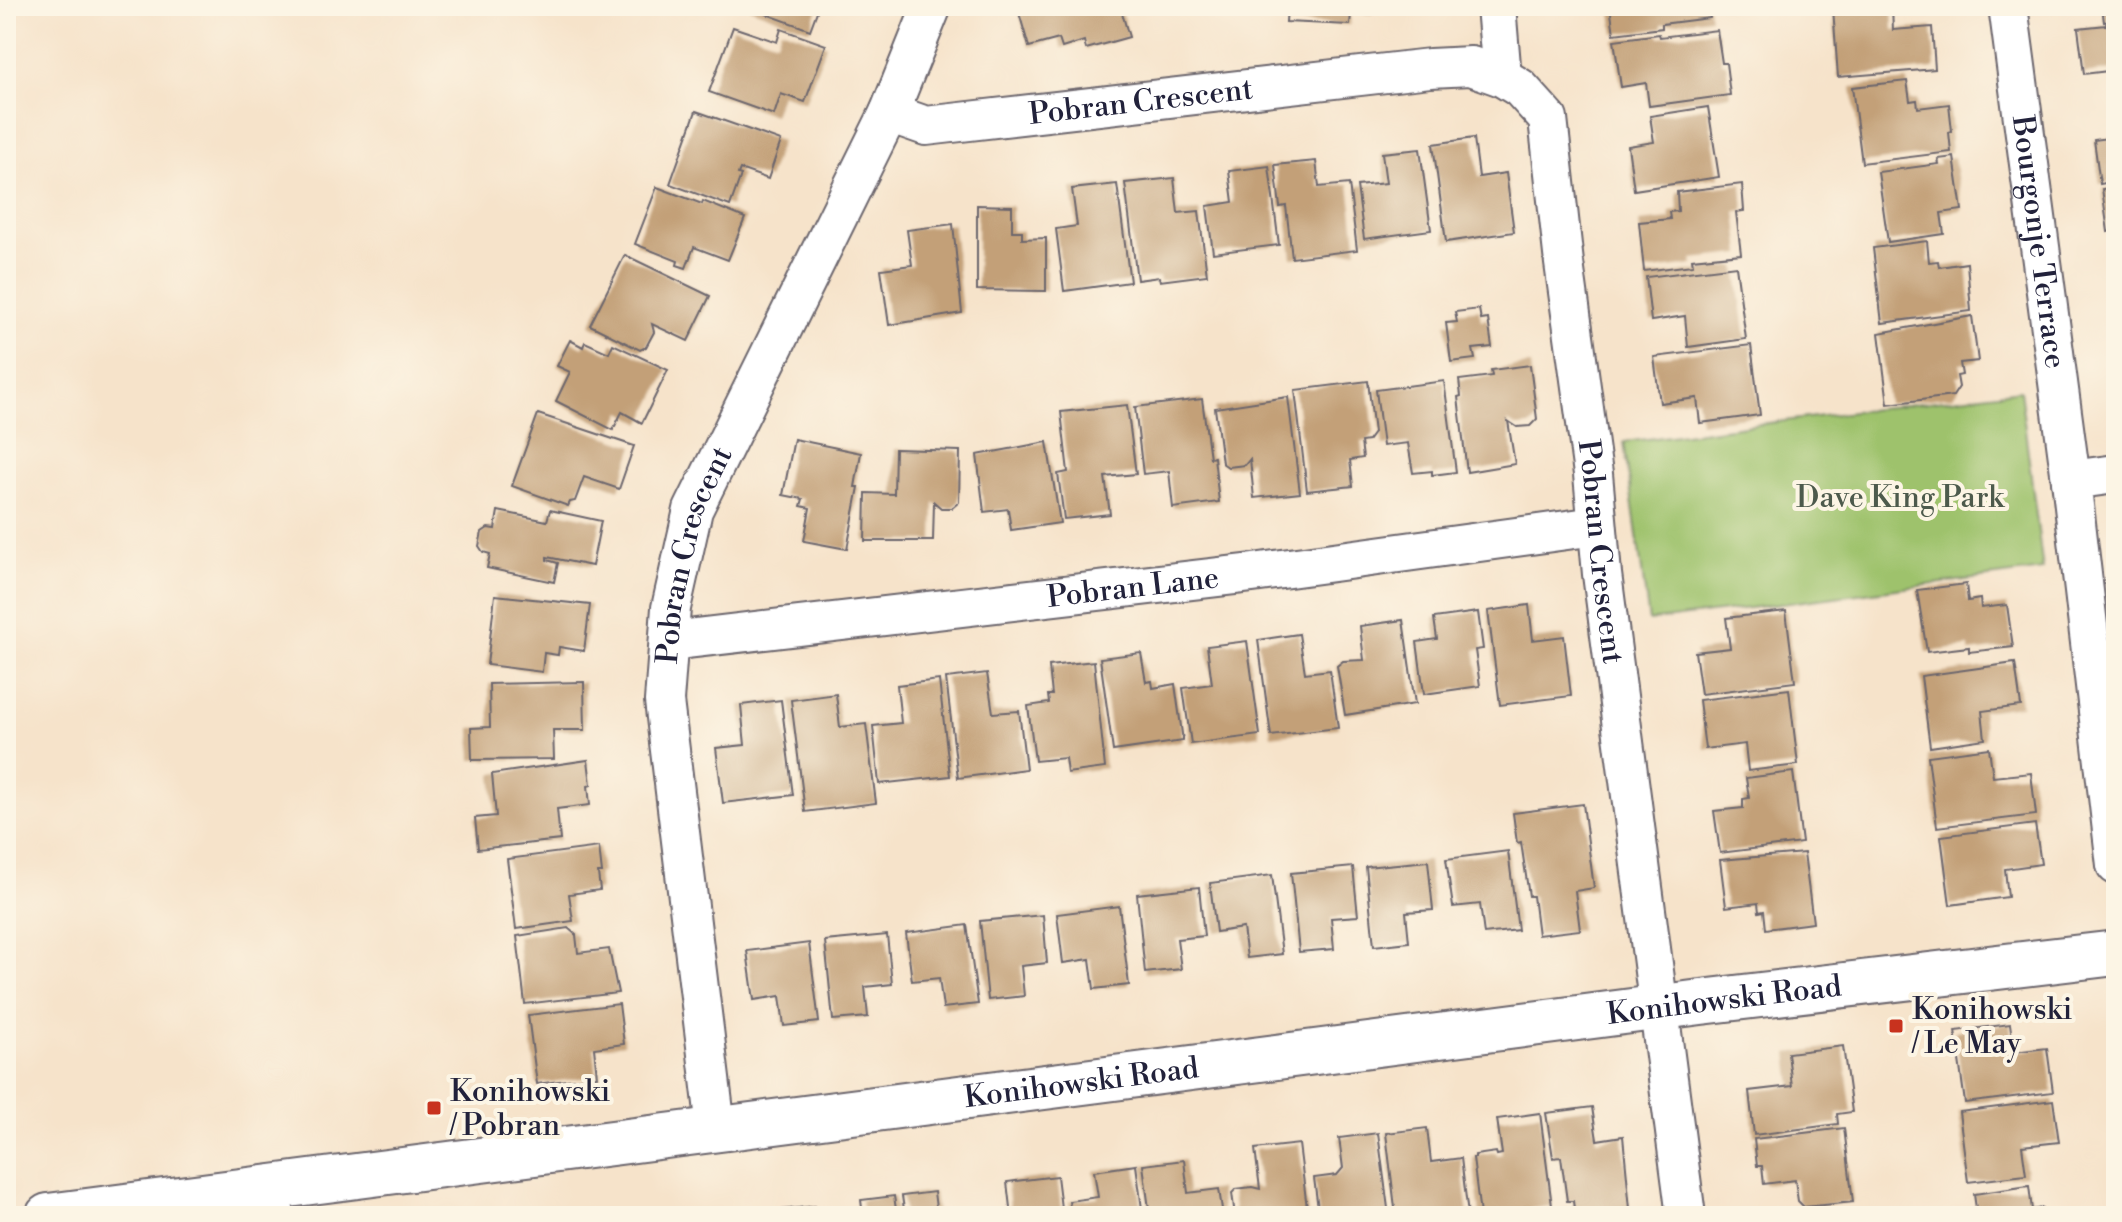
<svg xmlns="http://www.w3.org/2000/svg" width="2122" height="1222" font-family="'Libre Bodoni',serif">
  <style>
    .green { fill: #9ec26c; stroke: #607254; stroke-width: 2 }
    .building { fill: #c3a078 }
    .lines { fill: none; stroke-linecap: round; stroke-linejoin: round }
    .minor-casing { stroke: #6c666d; stroke-width: 42 }
    .tertiary-casing { stroke: #6c666d; stroke-width: 48 }
    .minor { stroke: #fff; stroke-width: 38 }
    .tertiary { stroke: #fff; stroke-width: 44 }
    .poi-dot { fill: #c8321e; stroke: #fcf5e5; stroke-width: 3 }
    .labels { text-anchor: middle; stroke-width: 8; stroke-linejoin: round; paint-order: stroke }
    .street-label { font-size: 30px; fill: #22223b; stroke: #fcf5e5 }
    .park-label { font-size: 30px; fill: #4d5a4c; stroke: #fcf5e5 }
    .poi-label { font-size: 30px; fill: #22223b; stroke: #fcf5e5; text-anchor: start }
  </style>
  <rect width="100%" height="100%" fill="#fcf5e5"/>
  <filter id="ink" filterUnits="userSpaceOnUse"><feTurbulence type="fractalNoise" baseFrequency=".0125" numOctaves="2"/><feDisplacementMap in="SourceGraphic" scale="16" xChannelSelector="R" yChannelSelector="G"/><feConvolveMatrix kernelMatrix="1 2 1 2 8 2 1 2 1" color-interpolation-filters="sRGB"/></filter>
  <filter id="wash" filterUnits="userSpaceOnUse"><feTurbulence type="fractalNoise" baseFrequency=".006" numOctaves="4" result="noise"/><feDisplacementMap in="SourceGraphic" scale="32" xChannelSelector="R" yChannelSelector="G"/><feGaussianBlur stdDeviation="1.8" result="paint"/><feColorMatrix in="noise" values="0 0 0 0 0 0 0 0 0 0 0 0 0 0 0 0 0 1.4 0 .05"/><feComposite in="paint" operator="in"/></filter>
  <g filter="url(#wash)">
    <rect width="100%" height="100%" fill="#f6e3ca"/>
    <path class="green" d="M2020,390L2043,570L1649,621L1624,442Z"/>
    <g id="blocks">
      <g class="building">
        <path d="M744,6H819L810,30Z"/>
        <path d="M1017,6H1120L1129,37L1086,49L1084,41L1062,48L1059,39L1029,47Z"/>
        <path d="M1287,6H1373V14L1351,13L1350,25L1286,22Z"/>
        <path d="M1610,6H1708L1710,18L1662,24V28L1614,34Z"/>
        <path d="M1863,6H1892L1893,30L1932,27L1935,69L1838,77L1833,8Z"/>
        <path d="M2102,6H2116V20L2104,22Z"/>
        <path d="M2116,24V70L2084,74L2078,28Z"/>
        <path d="M733,27L777,42L781,29L826,45L805,102L781,94L774,115L709,92Z"/>
        <path d="M1717,30L1722,63H1726L1730,95L1649,106L1646,83L1621,87L1614,40L1659,34L1660,37Z"/>
        <path d="M1907,81L1910,101L1917,100L1918,108L1949,104L1952,131L1949,132L1951,152L1862,163L1852,87Z"/>
        <path d="M1708,107L1719,177L1634,190L1628,146L1654,142L1650,116Z"/>
        <path d="M696,111L781,141L768,179L740,169L738,174L741,175L730,206L670,184Z"/>
        <path d="M2116,137V181L2100,184L2094,140Z"/>
        <path d="M1474,138L1479,177L1506,173L1514,232L1446,242L1433,144Z"/>
        <path d="M1420,149L1431,230L1364,239L1357,186L1386,183L1382,153Z"/>
        <path d="M1954,157L1962,210L1941,213L1944,234L1888,242L1878,172L1939,164L1938,159Z"/>
        <path d="M1316,161L1319,187L1349,184L1357,250L1292,258L1286,206L1280,207L1275,165Z"/>
        <path d="M1269,166L1279,245L1213,253L1207,206L1233,202L1229,171Z"/>
        <path d="M1174,178L1178,213L1199,211L1207,275L1160,281L1159,277L1137,280L1125,183Z"/>
        <path d="M1117,184L1130,282L1064,291L1056,229L1077,226L1072,189Z"/>
        <path d="M1742,184L1744,211L1736,212L1741,254L1692,259L1693,265L1644,271L1639,222L1670,219L1669,212L1678,211L1677,192Z"/>
        <path d="M657,187L702,204L703,201L745,218L728,260L694,247L686,268L677,265L678,261L635,244Z"/>
        <path d="M2116,187V230L2108,232L2102,189Z"/>
        <path d="M977,205L1012,206V231H1022V239L1046,238V291L977,290Z"/>
        <path d="M953,224L962,313L889,325L881,269L912,265L907,230Z"/>
        <path d="M1927,241L1929,262L1938,261L1939,267L1967,263L1971,311L1882,323L1873,248Z"/>
        <path d="M625,255L710,296L688,341L652,324L654,332L646,347L640,350L590,325Z"/>
        <path d="M1736,266L1746,339L1688,347L1685,316L1651,321L1646,277Z"/>
        <path d="M1479,309L1481,320L1488,319L1492,347L1473,349L1475,359L1451,362L1446,323L1457,322L1455,312Z"/>
        <path d="M1972,316L1978,361L1960,363L1962,375L1957,376L1959,387L1953,396L1888,404L1879,333Z"/>
        <path d="M570,340L583,347L585,342L609,353L613,344L668,370L642,423L622,412L613,430L556,401L570,372L557,366Z"/>
        <path d="M1751,345L1760,415L1700,423L1697,398L1660,403L1654,357Z"/>
        <path d="M1530,365L1537,419L1530,426L1517,427L1508,421L1515,464L1467,472L1458,397L1461,396L1459,380L1492,376L1491,370Z"/>
        <path d="M1368,381L1374,433L1368,441L1361,442L1363,458L1350,460L1353,486L1307,491L1295,390Z"/>
        <path d="M1444,381L1456,472L1432,475V471L1413,473L1408,443L1383,446L1376,390Z"/>
        <path d="M1288,397L1300,493L1254,498L1250,459L1245,465L1228,467L1222,463L1215,408Z"/>
        <path d="M1202,399L1210,458L1214,457L1219,502L1173,508L1169,471L1143,474L1135,407Z"/>
        <path d="M1127,405L1136,474L1105,477L1110,514L1064,519L1058,474L1068,472L1061,412Z"/>
        <path d="M538,414L634,446L619,489L584,477L575,501L570,502L568,506L512,486Z"/>
        <path d="M794,439L861,453L855,487H859L847,549L804,541L810,508L801,506L803,499L783,495Z"/>
        <path d="M1047,442L1060,523L1011,530L1008,509L984,512L977,455Z"/>
        <path d="M895,449L960,451L959,502L952,508H941L934,502L933,541H865L866,493L894,494Z"/>
        <path d="M550,510L601,521L592,566L547,557V560L558,563L554,582L487,568L490,554L483,552L479,546L482,532L488,528L495,529L498,511L547,521Z"/>
        <path d="M1966,584L1968,601L1980,599L1981,608L2007,605L2013,647L1969,652V647L1927,652L1917,590Z"/>
        <path d="M495,595L590,605L584,651L559,647L558,655L544,653L542,672L487,665Z"/>
        <path d="M1529,605L1533,640L1564,636L1571,696L1500,705L1488,611Z"/>
        <path d="M1786,611L1795,682L1701,694L1695,652L1730,648L1726,618Z"/>
        <path d="M1478,612L1483,649L1475,650L1480,686L1424,694L1417,642L1437,639L1434,618Z"/>
        <path d="M1403,620L1415,704L1345,715L1337,666L1343,661L1364,660L1360,626Z"/>
        <path d="M1299,634L1305,673L1330,670L1338,728L1271,736L1258,640Z"/>
        <path d="M1247,641L1260,735L1191,744L1183,688L1212,684L1207,646Z"/>
        <path d="M1141,653L1146,682L1152,681L1153,688L1175,684L1183,741L1113,751L1100,658Z"/>
        <path d="M1094,661L1105,768L1067,773L1065,758L1035,761L1028,706L1049,703L1048,695H1052L1049,666Z"/>
        <path d="M2015,663L2021,706L1982,711L1985,739L1930,747L1921,676Z"/>
        <path d="M987,673L993,713L1019,711L1026,769L958,778L946,678Z"/>
        <path d="M939,680L950,776L879,784L873,726L901,723L897,685Z"/>
        <path d="M584,682L585,730H553L554,759L472,760L471,728L490,727L489,684Z"/>
        <path d="M1789,689L1798,765L1748,771L1745,744L1705,749L1699,700Z"/>
        <path d="M836,694L840,727L866,724L876,803L805,812L791,700Z"/>
        <path d="M781,700L793,795L723,803L716,748L745,745L741,705Z"/>
        <path d="M1989,748L1993,777L2031,773L2036,815L1937,827L1928,756Z"/>
        <path d="M588,760L591,785L588,786L590,805L557,809L560,840L478,849L475,818L496,816L492,774Z"/>
        <path d="M1793,772L1802,843L1720,853L1714,811L1743,808V799L1749,798L1746,778Z"/>
        <path d="M1583,804L1594,888L1575,891L1580,930L1538,935L1533,896H1529L1521,842L1517,843L1513,813Z"/>
        <path d="M2035,824L2041,864L2005,869L2008,897L1950,905L1941,836Z"/>
        <path d="M599,847L602,873H598L600,890L569,894L573,921L516,929L507,859Z"/>
        <path d="M1508,851L1518,930L1484,934L1480,904L1453,907L1446,859Z"/>
        <path d="M1804,853L1813,923L1766,929L1764,911L1759,912L1758,903L1726,907L1720,860Z"/>
        <path d="M1428,861L1433,910L1406,912L1409,942L1374,946L1366,867Z"/>
        <path d="M1353,867L1358,916L1331,918L1334,949L1299,952L1291,873Z"/>
        <path d="M1272,875L1282,954L1247,958L1243,928L1216,932L1210,883Z"/>
        <path d="M1199,887L1204,936L1177,939L1181,969L1145,973L1137,894Z"/>
        <path d="M1119,906L1129,985L1094,989L1090,959L1063,963L1057,914Z"/>
        <path d="M1043,915L1047,963L1021,966L1024,996L988,1000L980,921Z"/>
        <path d="M967,925L978,1004L943,1008L939,978L912,981L906,933Z"/>
        <path d="M568,928L576,935L578,953L609,949L618,993L525,1004L517,936Z"/>
        <path d="M887,935L892,984L865,987L868,1017L833,1020L825,941Z"/>
        <path d="M809,943L819,1022L784,1026L780,996L754,1000L747,951Z"/>
        <path d="M619,1004L624,1044L594,1048L597,1076L537,1084L528,1015Z"/>
        <path d="M2010,1024L2014,1052L2047,1048L2053,1092L1965,1103L1955,1031Z"/>
        <path d="M1843,1046L1852,1112L1837,1114L1838,1124L1754,1135L1749,1091L1792,1086L1788,1053Z"/>
        <path d="M2053,1100L2059,1142L2022,1146L2026,1175L1968,1182L1959,1112Z"/>
        <path d="M1592,1107L1597,1140L1623,1136L1630,1209L1575,1216L1573,1201H1567L1561,1157L1553,1158L1546,1113Z"/>
        <path d="M1540,1113L1552,1206L1480,1215L1473,1158H1475V1155L1496,1152L1497,1155L1502,1154L1497,1119Z"/>
        <path d="M1427,1128L1431,1162L1461,1158L1468,1215L1396,1216L1386,1133Z"/>
        <path d="M1844,1128L1853,1202L1804,1207L1798,1201L1795,1180L1764,1184L1762,1166H1757L1754,1139Z"/>
        <path d="M1378,1133L1389,1216H1319L1314,1178L1337,1175L1343,1168L1339,1138Z"/>
        <path d="M1299,1144L1308,1216H1235L1232,1193L1236,1189L1252,1187L1260,1189L1255,1149Z"/>
        <path d="M1184,1160L1188,1193L1219,1189L1223,1216H1150L1143,1165Z"/>
        <path d="M1136,1165L1143,1216H1071L1069,1201L1098,1197L1094,1171Z"/>
        <path d="M1057,1176L1062,1216H1011L1007,1182Z"/>
        <path d="M2029,1186L2032,1210L2042,1208L2043,1216H1977L1974,1194Z"/>
        <path d="M934,1192L937,1216H905L902,1196Z"/>
        <path d="M894,1196L897,1216H863L861,1200Z"/>
        <path d="M815,1206L817,1216H764V1212Z"/>
      </g>
    </g>
  </g>
  <g filter="url(#ink)">
    <use href="#blocks" fill-opacity="0" stroke="#6c666d" stroke-width="2"/>
    <g class="lines">
      <defs>
        <g id="minor">
          <path d="M1496,6L1502,77"/>
          <path id="s1" d="M2008,6L2071,480"/>
          <path d="M889,113L932,6"/>
          <path d="M2116,474L2071,480L2116,865"/>
          <path id="s2" d="M670,641L1253,573L1596,526"/>
          <path id="s3" d="M716,1128L664,701L671,608L693,510L889,113L926,126L1430,68L1471,66L1502,77L1520,88L1548,119L1564,263L1593,474L1602,574L1686,1216"/>
          <path d="M262,1189L276,1216"/>
        </g>
        <g id="tertiary">
          <path id="s4" d="M48,1216L1701,1002L2116,953"/>
        </g>
      </defs>
      <use href="#minor" class="minor-casing"/>
      <use href="#tertiary" class="tertiary-casing"/>
      <use href="#minor" class="minor"/>
      <use href="#tertiary" class="tertiary"/>
    </g>
  </g>
  <g class="poi-dot">
    <rect x="1888" y="1018" width="16" height="16" rx="4"/>
    <rect x="426" y="1100" width="16" height="16" rx="4"/>
  </g>
  <g class="labels">
    <g class="street-label">
      <text dy="10" stroke="none"><textPath href="#s3" startOffset="1322">Pobran Crescent</textPath></text>
      <text dy="10" stroke="none"><textPath href="#s1" startOffset="238">Bourgonje Terrace</textPath></text>
      <text dy="10" stroke="none"><textPath href="#s3" startOffset="2186">Pobran Crescent</textPath></text>
      <text dy="10" stroke="none"><textPath href="#s3" startOffset="580">Pobran Crescent</textPath></text>
      <text dy="10" stroke="none"><textPath href="#s2" startOffset="466">Pobran Lane</textPath></text>
      <text dy="10" stroke="none"><textPath href="#s4" startOffset="1690">Konihowski Road</textPath></text>
      <text dy="10" stroke="none"><textPath href="#s4" startOffset="1042">Konihowski Road</textPath></text>
    </g>
    <g class="park-label">
      <text x="1900" y="507">Dave King Park</text>
    </g>
    <g class="poi-label">
      <text x="1912" y="1019">Konihowski<tspan x="1912" dy="34">/ Le May</tspan></text>
      <text x="450" y="1101">Konihowski<tspan x="450" dy="34">/ Pobran</tspan></text>
    </g>
  </g>
  <rect width="2122" height="1222" fill="none" stroke="#fcf5e5" stroke-width="32"/>
</svg>
